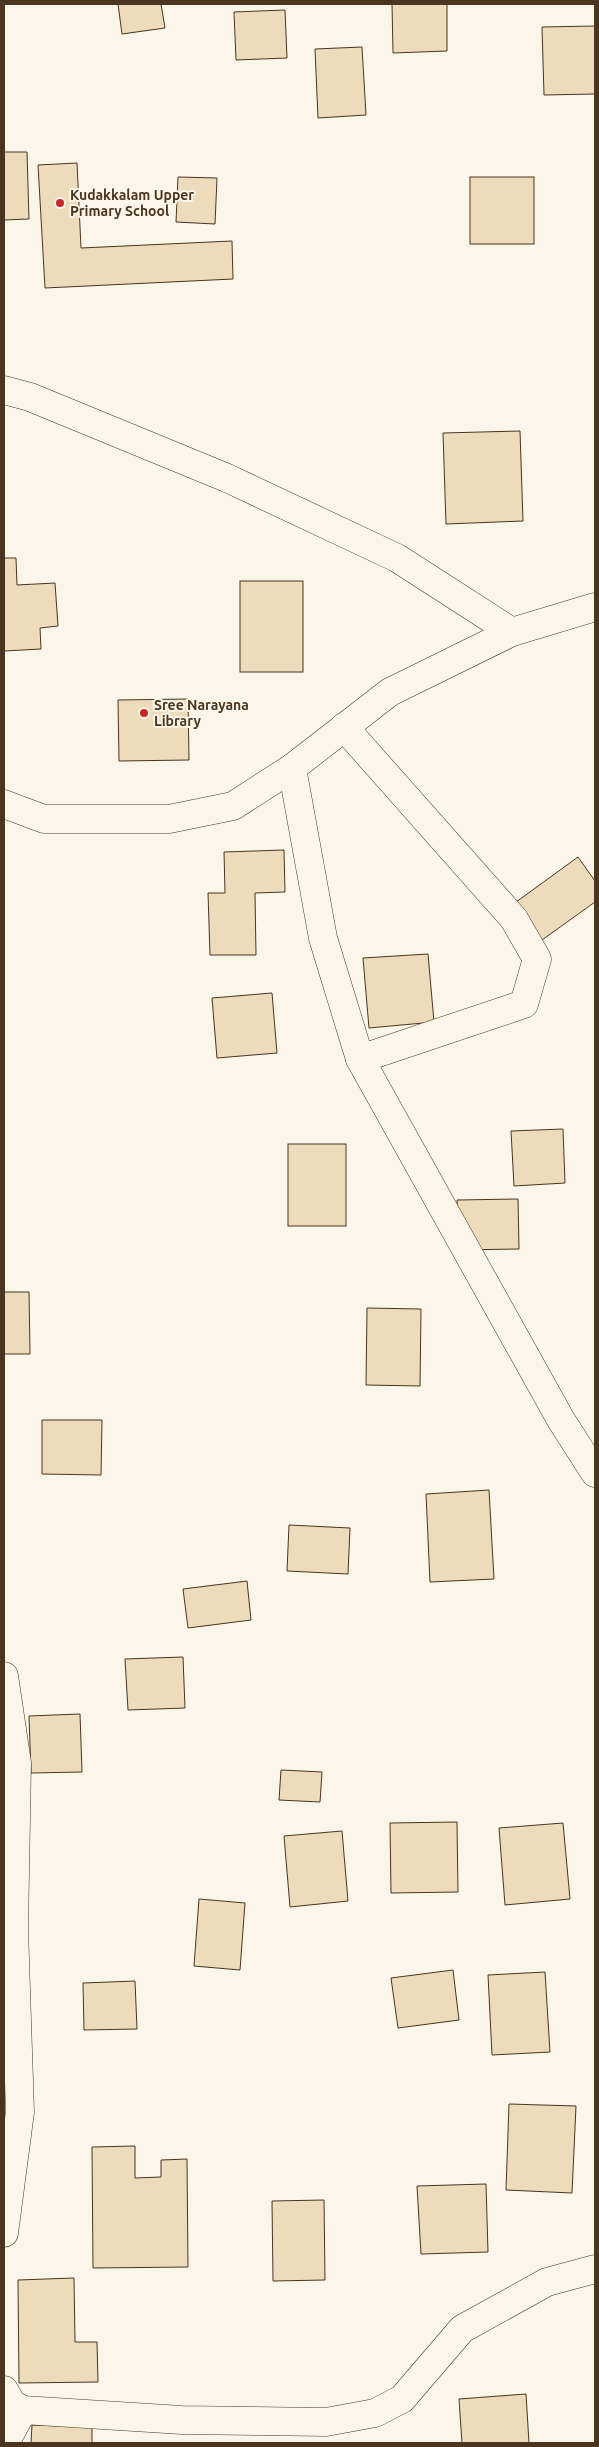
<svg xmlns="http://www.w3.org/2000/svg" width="599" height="2447" font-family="Ubuntu,sans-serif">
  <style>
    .building { fill: #ecdcbc; stroke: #4a3520 }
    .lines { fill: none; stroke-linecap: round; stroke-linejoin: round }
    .minor-casing { stroke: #4a3520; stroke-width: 29 }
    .minor { stroke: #fbf6e9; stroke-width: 28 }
    .poi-dot { fill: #c62828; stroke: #fbf6e9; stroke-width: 2 }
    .labels { text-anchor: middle; stroke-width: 4; stroke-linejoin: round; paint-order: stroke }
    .poi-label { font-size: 14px; font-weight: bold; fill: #4a3520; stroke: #fbf6e9; text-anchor: start }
  </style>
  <rect width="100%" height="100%" fill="#fbf6e9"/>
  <g class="building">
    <path d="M118,4H161L165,28L122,34Z"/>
    <path d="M392,4H447V51L393,53Z"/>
    <path d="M285,10L287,58L236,60L234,12Z"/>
    <path d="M595,26V94L544,95L542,27Z"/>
    <path d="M362,47L366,115L318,118L315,49Z"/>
    <path d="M4,152H27L29,219L4,220Z"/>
    <path d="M77,163L81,248L232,241L233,279L45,288L38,165Z"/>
    <path d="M178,177L217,178L215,224L176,222Z"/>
    <rect x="470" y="177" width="64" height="67"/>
    <path d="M520,431L523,521L446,524L443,433Z"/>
    <path d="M4,558H16L17,585L55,583L58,626L40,628L41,649L4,651Z"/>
    <rect x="240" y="581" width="63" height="91"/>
    <path d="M188,699L189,760L119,761L118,700Z"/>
    <path d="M284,850L285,892L255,893L256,955H210L208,893H225L224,852Z"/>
    <path d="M578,857L595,881V902L528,950L501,913Z"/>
    <path d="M428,954L434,1022L369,1028L363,958Z"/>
    <path d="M272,993L277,1053L217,1058L212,998Z"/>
    <path d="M563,1129L565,1183L514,1186L511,1131Z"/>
    <rect x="288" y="1144" width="58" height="82"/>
    <path d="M518,1199L519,1249L458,1250L457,1200Z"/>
    <path d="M4,1292H29L30,1354H4Z"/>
    <path d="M367,1308L421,1309L420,1386L366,1385Z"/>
    <path d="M42,1420H102L101,1475L42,1474Z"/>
    <path d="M489,1490L494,1579L430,1582L426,1494Z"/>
    <path d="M289,1525L350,1528L348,1574L287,1571Z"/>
    <path d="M247,1581L251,1620L188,1628L183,1589Z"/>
    <path d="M183,1657L185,1708L128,1710L125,1659Z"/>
    <path d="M80,1714L82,1772L31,1773L29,1716Z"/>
    <path d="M281,1770L322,1772L320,1802L279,1800Z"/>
    <path d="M457,1822L458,1892L391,1893L390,1823Z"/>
    <path d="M563,1823L570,1899L505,1905L499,1828Z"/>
    <path d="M342,1831L348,1901L290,1907L284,1836Z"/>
    <path d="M199,1899L245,1903L240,1970L194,1966Z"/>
    <path d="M453,1970L459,2020L398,2028L391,1978Z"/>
    <path d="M545,1972L550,2052L492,2055L488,1975Z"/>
    <path d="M135,1981L137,2029L84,2030L83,1983Z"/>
    <path d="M509,2104L576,2106L572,2193L506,2190Z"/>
    <path d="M135,2146V2178L161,2177V2160L187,2159L188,2267L93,2268L92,2147Z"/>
    <path d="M486,2184L488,2252L421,2254L417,2186Z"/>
    <path d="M324,2200L325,2280L273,2281L272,2201Z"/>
    <path d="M74,2278L75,2342H97L98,2382L19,2383L18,2280Z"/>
    <path d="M526,2394L529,2443H462L459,2399Z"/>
    <path d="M32,2425L92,2427V2443H31Z"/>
  </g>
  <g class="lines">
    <defs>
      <g id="minor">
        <path d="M4,390L30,397L227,478L397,558L512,632"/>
        <path d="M344,727L514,919L537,959L524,1004L360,1059"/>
        <path d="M292,768L323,938L360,1059L561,1420L595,1473"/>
        <path d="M4,804L44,819H169L233,806L292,768L390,692L512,632L595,607"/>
        <path d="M4,1676L17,1763L14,1929L20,2112L4,2233"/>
        <path d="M4,2390L12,2404L23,2410L182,2420L326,2422L375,2413L402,2399L462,2329L547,2282L595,2269"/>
        <path d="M5,2443L23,2410"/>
      </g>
    </defs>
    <use href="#minor" class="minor-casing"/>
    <use href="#minor" class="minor"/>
  </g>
  <g class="poi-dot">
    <circle cx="60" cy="203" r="5"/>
    <circle cx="144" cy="713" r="5"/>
  </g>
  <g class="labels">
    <g class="poi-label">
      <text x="70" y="200">Kudakkalam Upper<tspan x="70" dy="16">Primary School</tspan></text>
      <text x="154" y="710">Sree Narayana<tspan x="154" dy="16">Library</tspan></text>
    </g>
  </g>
  <rect width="599" height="2447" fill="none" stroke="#4a3520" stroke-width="10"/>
</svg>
